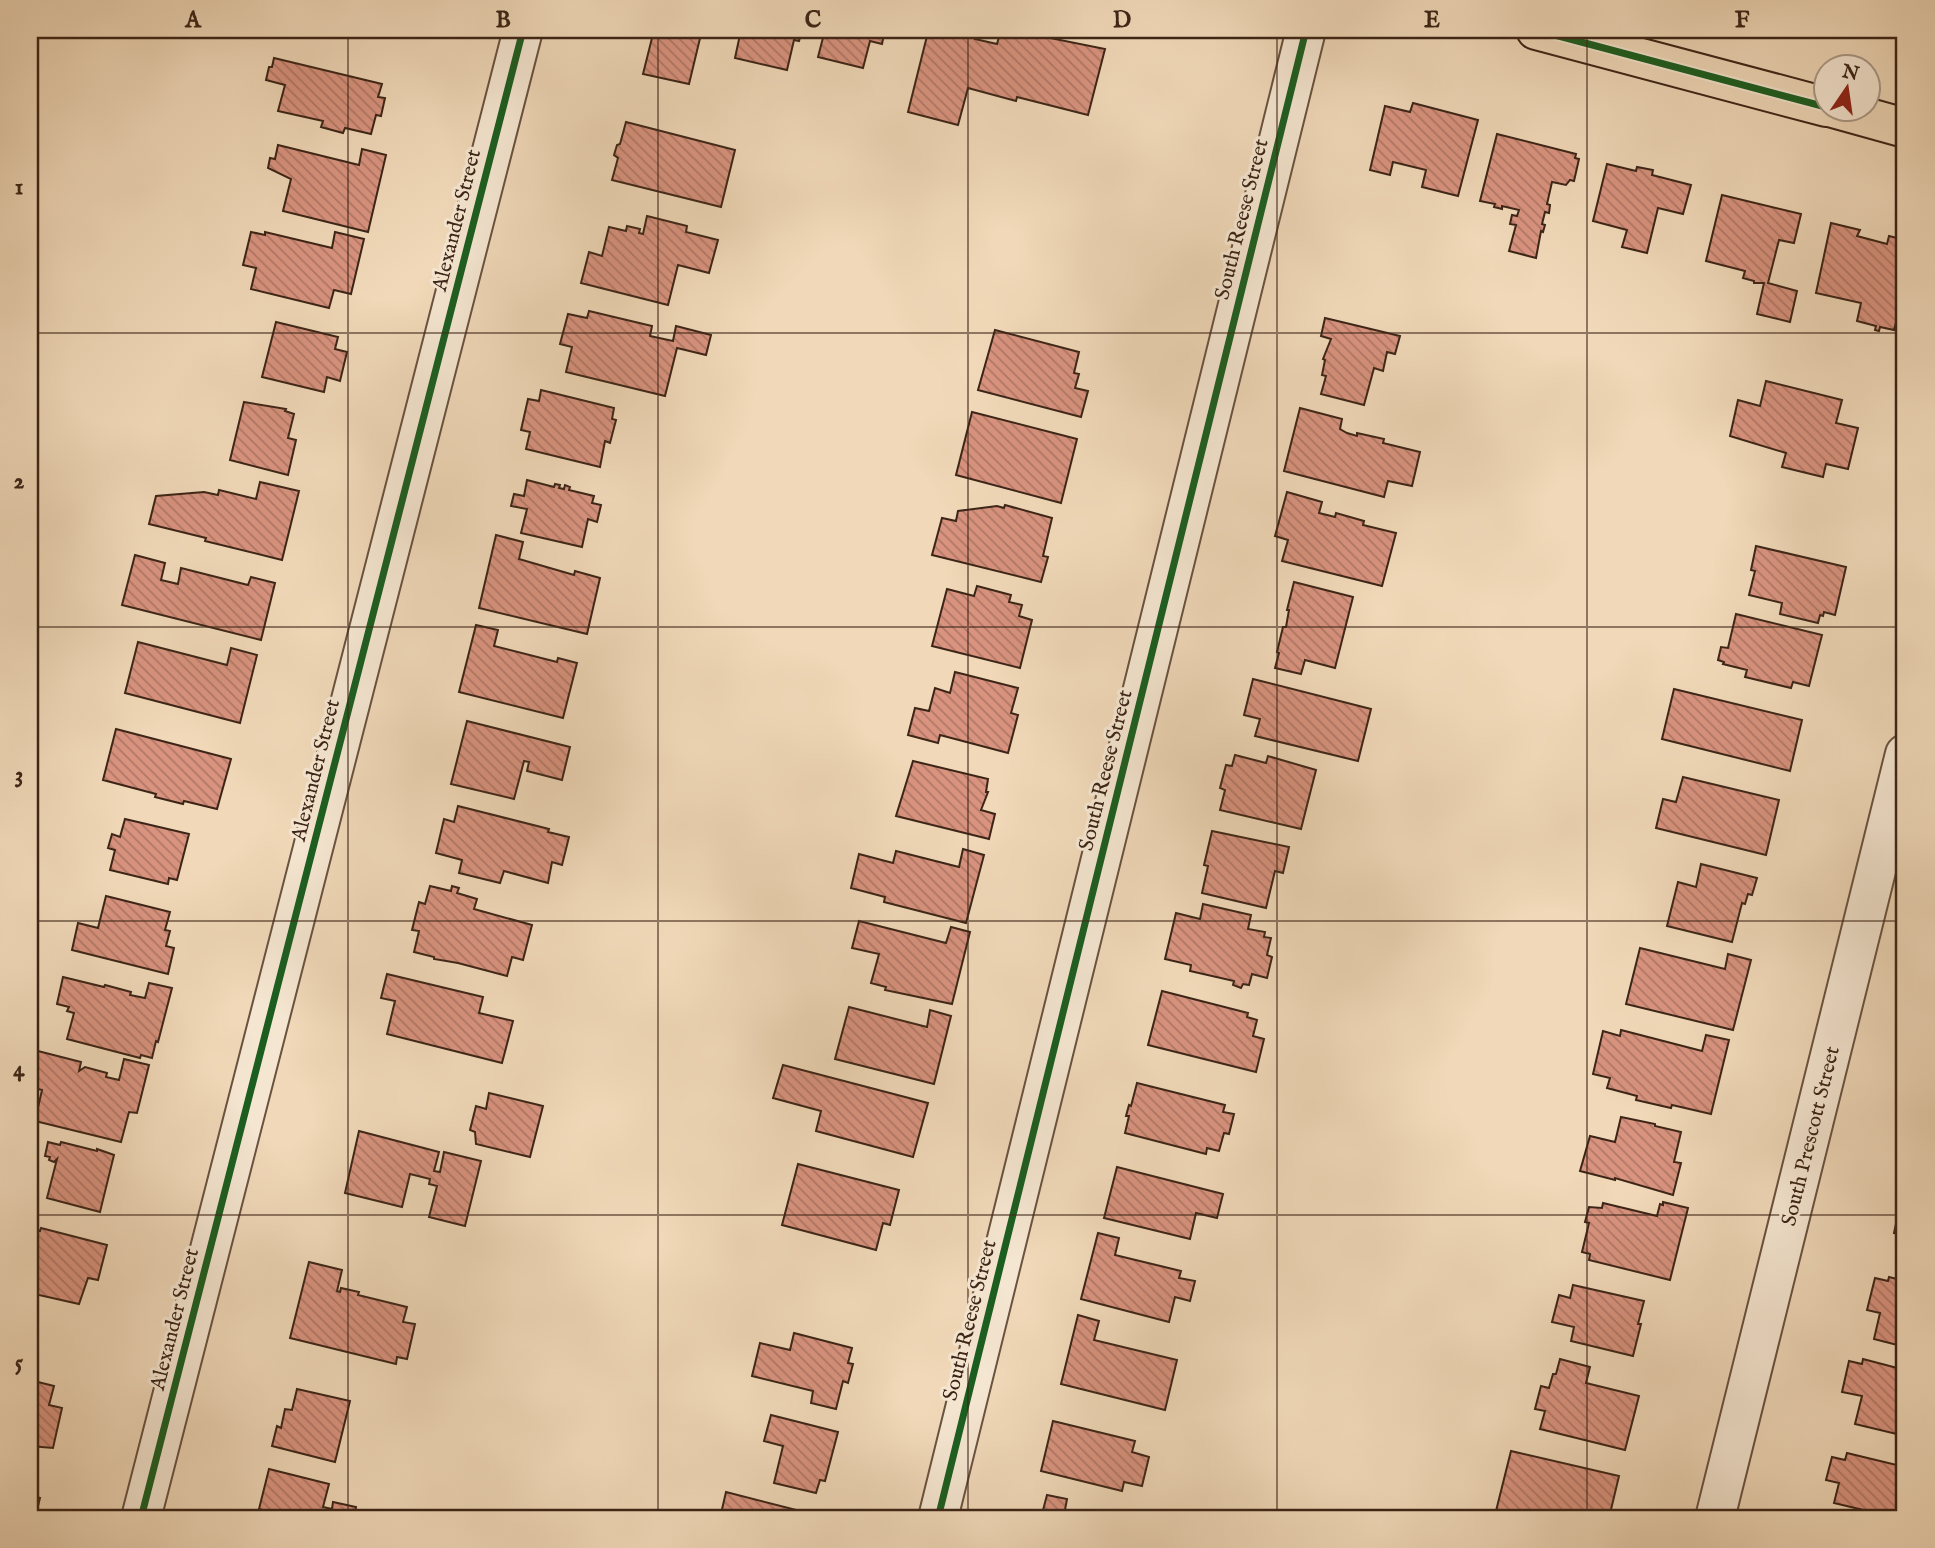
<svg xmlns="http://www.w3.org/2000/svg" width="1935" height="1548" font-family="'IM FELL English',serif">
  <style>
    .building { fill: url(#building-back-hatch); stroke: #3c2517; stroke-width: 2 }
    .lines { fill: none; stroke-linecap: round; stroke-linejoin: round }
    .minor-casing { stroke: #69523f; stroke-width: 42 }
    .major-casing { stroke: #3c2517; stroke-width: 42 }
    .minor { stroke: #f5e6d1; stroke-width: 38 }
    .major { stroke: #f0d8b8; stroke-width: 38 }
    .cycleway-casing { stroke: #f5e6d1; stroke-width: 11 }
    .cycleway { stroke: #1b5e20; stroke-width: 7 }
    .grid { fill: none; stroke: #3c2517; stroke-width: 2; stroke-opacity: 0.55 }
    .labels { text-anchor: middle; stroke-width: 6; stroke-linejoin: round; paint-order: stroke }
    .street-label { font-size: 21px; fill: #3c2517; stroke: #f5e6d1 }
    .neatline { fill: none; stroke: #3c2517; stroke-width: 2.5 }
    .grid-label { font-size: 23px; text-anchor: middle; font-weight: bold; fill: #3c2517 }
  </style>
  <defs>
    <pattern id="building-back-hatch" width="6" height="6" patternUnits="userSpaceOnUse" patternTransform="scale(1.75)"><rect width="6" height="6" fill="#d9937f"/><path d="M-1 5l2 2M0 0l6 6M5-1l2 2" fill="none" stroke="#b17867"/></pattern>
  </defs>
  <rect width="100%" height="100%" fill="#f0d8b8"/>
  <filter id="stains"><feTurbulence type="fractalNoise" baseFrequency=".00286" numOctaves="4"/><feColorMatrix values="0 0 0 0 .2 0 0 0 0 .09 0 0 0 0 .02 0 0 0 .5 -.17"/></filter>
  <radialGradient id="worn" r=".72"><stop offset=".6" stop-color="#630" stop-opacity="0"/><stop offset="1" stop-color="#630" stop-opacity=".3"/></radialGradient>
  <g class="building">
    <path d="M394,30H420L419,36Z"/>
    <path d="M646,30H702L689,84L643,74L653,34L645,32Z"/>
    <path d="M741,30H802L799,41L794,40L787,70L735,58Z"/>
    <path d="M825,30H885L882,44L870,41L863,68L818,57Z"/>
    <path d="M948,30L976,35L975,39L997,44L1001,30H1031L1040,32V36L1105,49L1088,115L1017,97L1016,101L968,88L958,125L908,112L928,32L947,36Z"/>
    <path d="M274,58L382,84L378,97L385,98L381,116L376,115L371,134L345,128L343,133L321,127L323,121L278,111L285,85L266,80L269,67H272Z"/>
    <path d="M1413,103L1478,120L1458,196L1422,187L1426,170L1393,162L1390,175L1370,170L1385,106L1410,112Z"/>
    <path d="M626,122L735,150L721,207L612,180L618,158L614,155L617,145L620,144Z"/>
    <path d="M1497,134L1576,154L1575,158L1579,159L1574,181L1570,180L1566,185L1552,182L1547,204L1550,205L1549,213L1545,212L1542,224L1545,225L1543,232L1541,231L1536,258L1509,251L1516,225L1510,224L1512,215L1517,216L1519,210L1502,206V209L1494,207L1495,204L1480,201Z"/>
    <path d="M278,145L359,165L362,149L386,155L368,232L283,211L291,179L268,168L270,158L275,159Z"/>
    <path d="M1607,164L1636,171L1637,167L1653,170L1652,175L1691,185L1683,214L1658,208L1647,253L1622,247L1627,230L1593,221Z"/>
    <path d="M1722,195L1801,214L1794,243L1779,240L1768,283L1797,291L1790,322L1757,314L1764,283H1754V281L1743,278L1745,271L1706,261Z"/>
    <path d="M647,216L687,226L686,232L718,240L709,273L678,265L668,305L581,283L589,252L602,256L609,227L626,231L627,226L640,229L639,233L643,234Z"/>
    <path d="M1831,223L1860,230L1857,236L1887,244L1889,236L1905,240V289L1894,330L1880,327L1879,331L1875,330L1876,326L1857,321L1861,303L1816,293Z"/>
    <path d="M251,232L265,235V232L332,248L335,232L364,239L351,294L334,290L329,308L251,289L256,268L243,265Z"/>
    <path d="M589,311L652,326L650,336L673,341L676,326L711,335L706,355L677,348L665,396L566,372L572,347L560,344L568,314L587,318Z"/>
    <path d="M1325,318L1400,336L1395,354L1387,352L1383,371L1374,368L1364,405L1321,394L1326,376L1322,375L1325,360L1323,359L1331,339L1321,336Z"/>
    <path d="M276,322L338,337L335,349L347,352L340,381L327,377L324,392L262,377Z"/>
    <path d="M995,330L1079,352L1074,373L1079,374L1075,388L1088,391L1081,417L978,390Z"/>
    <path d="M1766,381L1842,400L1836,423L1858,428L1848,469L1826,464L1823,477L1782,467L1786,453L1730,436L1738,400L1760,406Z"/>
    <path d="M541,390L614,408L612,419L616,420L610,443L605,441L600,467L526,449L530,432L521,430L528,399L539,401Z"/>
    <path d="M244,402L286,409L285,411L294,414L288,438L296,440L288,475L230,460Z"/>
    <path d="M1300,408L1342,419L1340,429L1347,433L1357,436V433L1384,439L1383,443L1420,452L1412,486L1388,481L1384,497L1284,471Z"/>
    <path d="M972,412L1077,439L1061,503L956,475Z"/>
    <path d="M527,480L554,487L555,484L560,485L559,488L564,489L565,485L570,487L569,490L594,496L592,503L601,505L597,522L588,519L582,547L521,533L527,509L511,506L514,494L524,496Z"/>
    <path d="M260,482L299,491L282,560L205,541L206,538L149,524L156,496L204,492L218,495L219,490L256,499Z"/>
    <path d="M1287,492L1322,502L1319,513L1335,517L1336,513L1364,521L1363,525L1396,533L1382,586L1282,561L1288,540L1275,536Z"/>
    <path d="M1005,505L1052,518L1043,556L1048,557L1041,582L932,555L942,518L956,521L958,511L997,506L1004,508Z"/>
    <path d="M496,535L523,542L519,559L574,575L575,571L600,578L587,634L479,608Z"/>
    <path d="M1756,546L1846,567L1835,615L1824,612L1823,616L1820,615L1818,623L1780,614L1782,603L1749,595L1755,571L1751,570Z"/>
    <path d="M135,555L165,563L161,580L178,584L181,568L248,585L251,577L275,583L261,640L122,605Z"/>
    <path d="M1294,582L1353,597L1335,668L1305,660L1301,674L1275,668L1279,653L1277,652L1283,627H1286L1289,610H1287Z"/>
    <path d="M977,586L1011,595L1009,602L1022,605L1019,616L1032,620L1020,668L932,646L947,589L974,596Z"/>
    <path d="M1736,614L1822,635L1809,686L1793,682L1791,688L1745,677L1747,670L1723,664L1724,662L1718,660L1721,647L1728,648Z"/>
    <path d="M476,625L498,630L494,646L557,662L558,658L577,663L563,718L459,692Z"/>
    <path d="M138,642L227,665L231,648L257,655L240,723L125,693Z"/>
    <path d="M955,672L1018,688L1011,713L1018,715L1008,753L940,735L938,743L908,735L915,708L929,711L935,688L950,693Z"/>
    <path d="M1253,679L1371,709L1358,761L1255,736L1260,719L1244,715Z"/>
    <path d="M1674,689L1802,720L1790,771L1662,739Z"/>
    <path d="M467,721L570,747L562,780L527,771L529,762L524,761L514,799L451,784Z"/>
    <path d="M116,729L231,759L217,809L184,801L183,804L155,797L156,794L103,780Z"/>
    <path d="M1235,755L1266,763L1268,756L1316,770L1301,829L1220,810L1225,790L1220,788L1226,765L1232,766Z"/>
    <path d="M913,761L988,779L986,792H988L981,810L995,814L989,839L896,816Z"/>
    <path d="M1683,777L1779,800L1766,855L1656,828L1663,799L1676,802Z"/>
    <path d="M458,806L549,829L548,832L569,837L562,865L552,862L548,883L504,871L500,883L459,873L462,860L436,853L444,819L454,822Z"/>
    <path d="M125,819L189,834L177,880L169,878L168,884L110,870L115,850L108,848L112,834L120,837Z"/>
    <path d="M1212,831L1289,847L1283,873L1275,871L1266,908L1202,893L1208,866L1204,865Z"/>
    <path d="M963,849L984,855L966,923L884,902L885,897L851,888L859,854L893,863L896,851L959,867Z"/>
    <path d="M1701,864L1757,878L1752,895L1748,894L1745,904L1742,903L1732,942L1667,926L1678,882L1696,887Z"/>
    <path d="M430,886L451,891L452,886L459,888L457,893L477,899L474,909L532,925L523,960L512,957L507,976L458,963L434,959V957L414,952L419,931L412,930L419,902L425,904Z"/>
    <path d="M106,896L170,912L165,930L170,931L166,946L174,948L168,974L72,950L78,923L98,928Z"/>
    <path d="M1203,904L1251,915L1248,929L1265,932L1264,937L1271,938L1267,955L1272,957L1267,978L1252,974L1249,985L1243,984L1241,988L1233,985L1234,981L1190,971L1191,965L1165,959L1176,913L1200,919Z"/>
    <path d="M859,921L946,943L951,927L970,932L952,1004L885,990L886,987L871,983L879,954L852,948Z"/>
    <path d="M1640,948L1725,969L1728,954L1751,960L1733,1030L1626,1004Z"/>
    <path d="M387,974L483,997L479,1013L513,1021L502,1063L387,1034L395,1001L381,998Z"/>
    <path d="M63,977L104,987L105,985L131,992L130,995L145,998L149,983L172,988L158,1042L156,1041L152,1058L141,1055L140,1058L67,1039L74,1013L67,1011L69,1007L57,1004Z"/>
    <path d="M1162,991L1248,1013L1247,1017L1257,1020L1253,1036L1264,1039L1256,1072L1148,1045Z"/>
    <path d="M849,1007L927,1027L930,1010L951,1016L934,1084L835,1059Z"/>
    <path d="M1621,1030L1702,1051L1706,1035L1729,1040L1711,1114L1672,1105L1671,1108L1636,1100L1637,1096L1607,1088L1610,1078L1593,1074L1603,1031L1620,1036Z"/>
    <path d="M30,1049L81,1062L79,1071L85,1067L107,1073L106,1077L119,1080L124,1059L149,1065L137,1113L129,1112L121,1142L35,1121L42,1090L30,1087Z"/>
    <path d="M783,1065L928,1103L913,1157L816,1131L821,1111L773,1098Z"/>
    <path d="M1137,1083L1225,1105L1223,1112L1234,1114L1229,1134L1224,1133L1219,1151L1207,1148L1206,1154L1125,1133L1129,1116H1126L1129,1105L1131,1106Z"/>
    <path d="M489,1093L543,1106L530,1157L476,1144L475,1132L470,1130L476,1106L486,1109Z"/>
    <path d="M1621,1117L1655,1124V1126L1681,1132L1674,1162L1681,1163L1673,1195L1615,1178V1180L1580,1171L1590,1136L1615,1142Z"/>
    <path d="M359,1131L439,1152L434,1171L440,1172L444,1152L481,1161L465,1226L429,1217L437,1186L429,1184L430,1179L410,1174L402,1207L345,1193Z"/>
    <path d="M48,1142L60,1145L61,1142L97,1151V1149L114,1155L100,1212L47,1198L57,1159L54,1162L49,1160L50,1157L45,1156Z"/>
    <path d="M798,1164L899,1190L890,1225L883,1223L876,1250L782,1225Z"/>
    <path d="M1117,1167L1223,1194L1217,1218L1196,1213L1190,1239L1104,1218Z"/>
    <path d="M1663,1202L1688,1208L1670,1280L1589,1260L1590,1254L1582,1252L1589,1223L1585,1222L1589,1207L1602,1208L1603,1203L1657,1216L1660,1204L1663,1205Z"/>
    <path d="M1897,1219L1905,1221V1256L1898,1254L1902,1235L1894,1233Z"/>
    <path d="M41,1228L107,1245L98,1280L88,1278L79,1304L30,1293V1229L40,1231Z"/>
    <path d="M1098,1233L1119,1238L1115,1255L1181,1271L1179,1278L1195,1281L1190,1301L1175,1297L1169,1322L1081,1299Z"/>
    <path d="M309,1262L342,1270L337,1291L340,1292L341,1288L359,1292L358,1295L407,1307L403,1322L415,1324L407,1359L397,1357L396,1364L290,1338Z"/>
    <path d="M1889,1277L1905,1281V1347L1874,1339L1880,1313L1867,1310L1875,1278L1888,1281Z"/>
    <path d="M1573,1285L1644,1301L1638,1324H1641L1633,1356L1571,1341L1574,1327L1552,1322L1559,1295L1570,1298Z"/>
    <path d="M1078,1315L1099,1321L1094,1340L1177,1360L1165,1410L1061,1384Z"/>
    <path d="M794,1333L852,1348L848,1363L853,1364L848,1383L843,1381L836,1409L811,1403L813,1391L752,1376L760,1343L790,1350Z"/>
    <path d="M1560,1359L1590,1367L1586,1383L1639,1396L1625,1450L1540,1429L1545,1411L1535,1409L1541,1386L1549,1388L1553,1374H1556Z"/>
    <path d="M1863,1359L1905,1370V1436L1855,1424L1862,1396L1842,1392L1849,1361L1862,1364Z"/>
    <path d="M30,1380L54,1386L49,1405L62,1408L53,1448L30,1446Z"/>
    <path d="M297,1389L350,1401L335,1462L272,1446L277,1426L281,1428L285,1409L292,1410Z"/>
    <path d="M771,1415L838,1432L825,1481L820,1480L816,1493L774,1483L783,1446L764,1441Z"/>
    <path d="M1053,1421L1135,1441L1132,1452L1149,1457L1142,1486L1124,1482L1122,1491L1041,1471Z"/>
    <path d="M1511,1451L1619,1476L1609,1518H1562L1527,1510L1525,1517L1496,1511Z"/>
    <path d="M1847,1453L1905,1467V1518H1897L1834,1503L1839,1483L1826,1480L1832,1457L1845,1460Z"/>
    <path d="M269,1469L329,1484L323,1507L332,1509L333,1502L356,1507L354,1518H262L263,1510L259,1509Z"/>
    <path d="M726,1492L812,1514L811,1518H720Z"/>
    <path d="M30,1495L40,1498L35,1518H30Z"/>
    <path d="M1047,1495L1067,1499L1065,1510L1097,1518H1041Z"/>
  </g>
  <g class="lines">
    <defs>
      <g id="minor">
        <path d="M141,1518L523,30"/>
        <path d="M938,1518L1306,30"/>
        <path d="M1715,1518L1905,754"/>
      </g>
      <g id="major">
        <path d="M1536,30L1826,107"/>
        <path d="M1833,108L1905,128"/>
      </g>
    </defs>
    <use href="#minor" class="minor-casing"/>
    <use href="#major" class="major-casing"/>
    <use href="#minor" class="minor"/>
    <use href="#major" class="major"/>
    <defs>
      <g id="cycleway">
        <path d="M1536,30L1826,107"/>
        <path d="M141,1518L523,30"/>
        <path d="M938,1518L1306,30"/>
      </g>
    </defs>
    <use href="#cycleway" class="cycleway-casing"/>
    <use href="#cycleway" class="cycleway"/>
  </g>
  <path class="grid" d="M348,30V1518M658,30V1518M968,30V1518M1277,30V1518M1587,30V1518M30,333H1905M30,627H1905M30,921H1905M30,1215H1905"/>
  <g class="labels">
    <g class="street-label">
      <text transform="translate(1241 219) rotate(-76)" y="7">South Reese Street</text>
      <text transform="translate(456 220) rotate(-76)" y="7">Alexander Street</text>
      <text transform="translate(315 770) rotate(-76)" y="7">Alexander Street</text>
      <text transform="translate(1105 770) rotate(-76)" y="7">South Reese Street</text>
      <text transform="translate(1810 1136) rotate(-76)" y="7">South Prescott Street</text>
      <text transform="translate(174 1319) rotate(-76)" y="7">Alexander Street</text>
      <text transform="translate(969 1320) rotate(-76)" y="7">South Reese Street</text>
    </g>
  </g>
  <rect width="1935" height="1548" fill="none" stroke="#f0d8b8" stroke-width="77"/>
  <g transform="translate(1847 88) rotate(13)"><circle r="33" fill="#f5e6d1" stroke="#ab9987" stroke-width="2"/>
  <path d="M0-5L12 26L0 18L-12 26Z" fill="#8f2418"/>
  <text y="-10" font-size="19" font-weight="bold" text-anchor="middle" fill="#3c2517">N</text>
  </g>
  <rect x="38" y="38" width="1858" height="1472" class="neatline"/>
  <g class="grid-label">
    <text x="193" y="27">A</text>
    <text x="503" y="27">B</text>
    <text x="813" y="27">C</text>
    <text x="1122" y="27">D</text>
    <text x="1432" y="27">E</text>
    <text x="1742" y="27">F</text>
    <text x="19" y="194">1</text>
    <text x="19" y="488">2</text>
    <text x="19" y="782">3</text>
    <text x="19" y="1076">4</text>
    <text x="19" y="1370">5</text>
  </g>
  <rect width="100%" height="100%" filter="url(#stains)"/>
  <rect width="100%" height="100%" fill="url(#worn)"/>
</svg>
